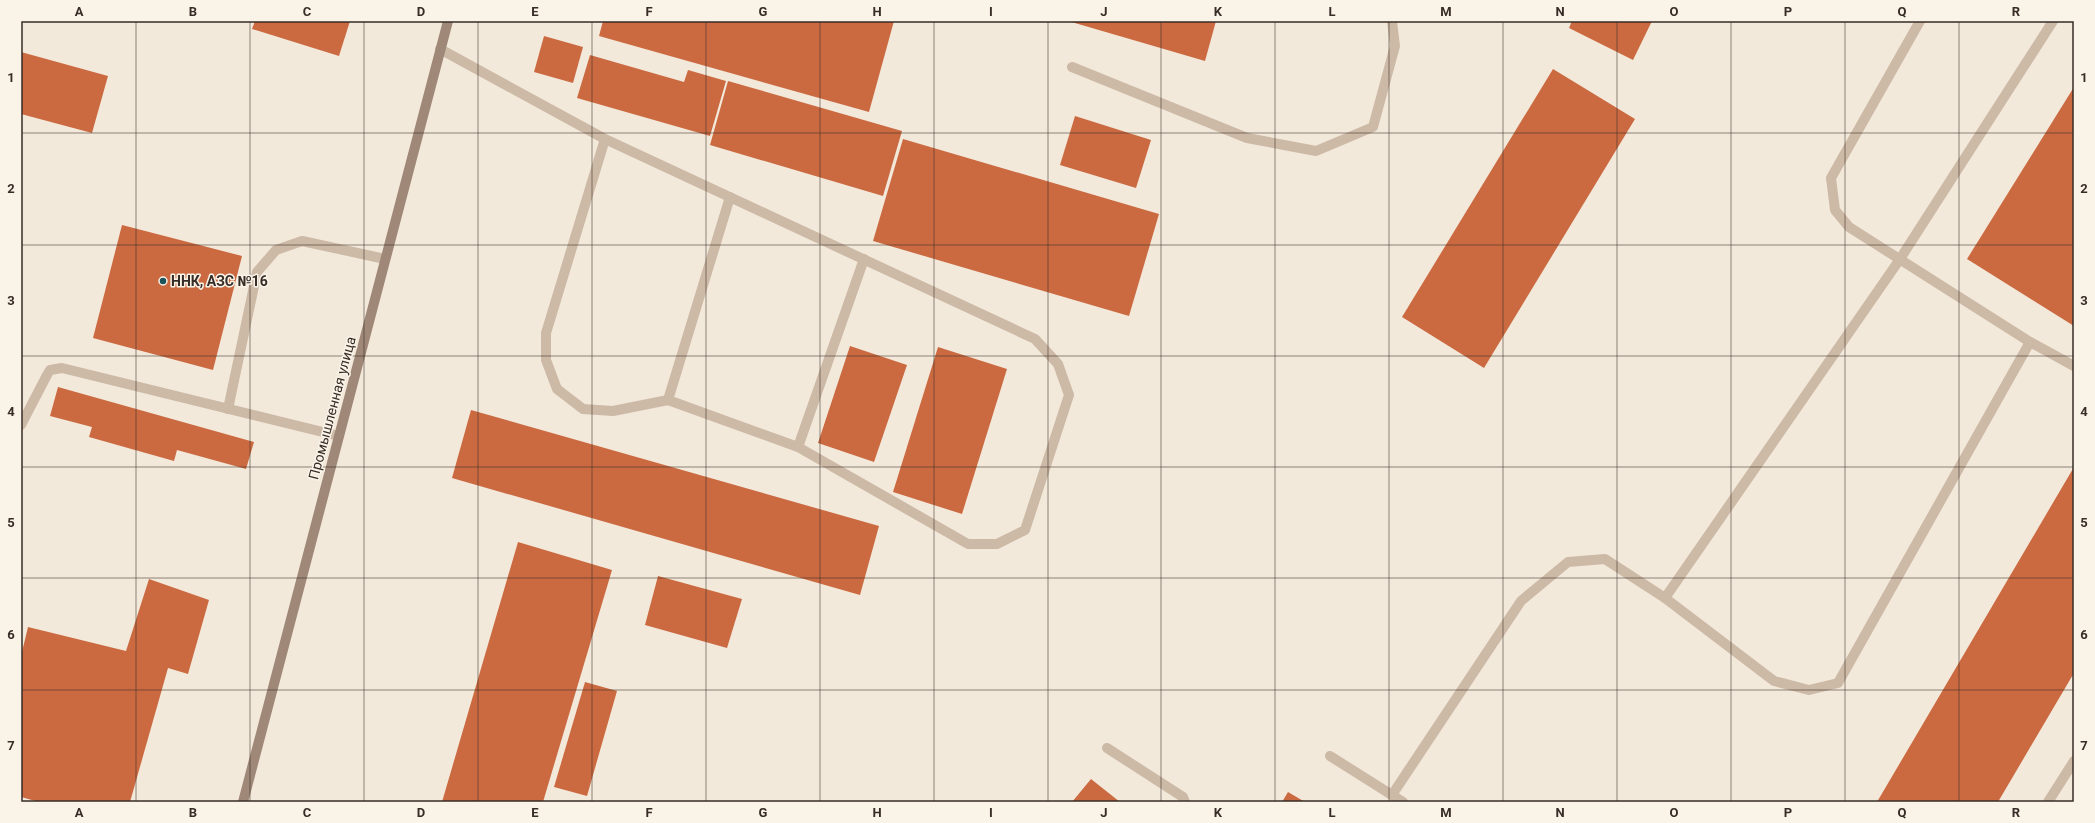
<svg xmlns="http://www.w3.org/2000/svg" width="2095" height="823" font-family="Roboto,sans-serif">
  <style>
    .building { fill: #cb6a41 }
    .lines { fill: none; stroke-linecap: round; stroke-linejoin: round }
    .lane { stroke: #ccb9a6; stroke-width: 10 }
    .street { stroke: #ccb9a6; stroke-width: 10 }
    .secondary { stroke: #9f8878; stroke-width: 10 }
    .grid { fill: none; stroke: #372d27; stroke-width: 1; stroke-opacity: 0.55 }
    .poi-dot { fill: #1b535b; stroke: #faf3e8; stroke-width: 1.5 }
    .labels { text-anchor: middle; stroke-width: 3; stroke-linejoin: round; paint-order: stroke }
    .poi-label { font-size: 14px; font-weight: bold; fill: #372d27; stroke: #faf3e8; text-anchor: start }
    .street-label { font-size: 14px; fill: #372d27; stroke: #faf3e8 }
    .neatline { fill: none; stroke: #372d27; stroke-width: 1.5 }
    .grid-label { font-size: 13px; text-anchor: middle; font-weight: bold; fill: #372d27 }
  </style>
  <rect width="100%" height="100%" fill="#f3e9db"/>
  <g class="building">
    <path d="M255,21H350L339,56L252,29Z"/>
    <path d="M603,21H894L869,112L599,36Z"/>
    <path d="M1068,21H1216L1205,61Z"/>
    <path d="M1572,21H1652L1633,60L1569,28Z"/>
    <path d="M544,36L583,47L573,83L534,72Z"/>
    <path d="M21,52L108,76L92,133L21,114Z"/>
    <path d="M590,55L684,82L688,70L726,81L710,136L577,98Z"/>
    <path d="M1553,69L1635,119L1484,368L1402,317Z"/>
    <path d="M728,81L902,131L883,196L710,145Z"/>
    <path d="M2074,87V326L1967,259Z"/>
    <path d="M1075,116L1151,140L1136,188L1060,165Z"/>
    <path d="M903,139L1159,214L1129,316L873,241Z"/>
    <path d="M122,225L242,256L213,370L93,338Z"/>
    <path d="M850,346L907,365L874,462L818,443Z"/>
    <path d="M938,347L1007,369L962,514L893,492Z"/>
    <path d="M58,387L254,442L246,469L177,450L174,461L89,437L92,427L50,416Z"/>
    <path d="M471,410L879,526L860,595L452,478Z"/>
    <path d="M2074,467V673L2061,695L1998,802H1877Z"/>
    <path d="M518,542L612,570L543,802H442Z"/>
    <path d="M658,576L742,599L727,648L645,625Z"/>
    <path d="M149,579L209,600L188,674L168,668L130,802H39L21,797V656L28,627L126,651Z"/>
    <path d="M585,682L617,691L587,796L554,787Z"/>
    <path d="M1091,779L1120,802H1072Z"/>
    <path d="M1288,792L1305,802H1282Z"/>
  </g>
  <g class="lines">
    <g class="lane">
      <path d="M1920,21L1831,178L1835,210L1849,227L2030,342L2074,366"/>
      <path d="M440,49L605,139L1035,339L1058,364L1069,395L1025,530L997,544H968L798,447L668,400L613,411L583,409L557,389L546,360V333L605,139"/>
      <path d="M1072,67L1247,138L1316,151L1373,127L1395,46L1392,21"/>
      <path d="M668,400L730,197"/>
      <path d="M228,409L257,272L276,250L302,241L385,259"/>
      <path d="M21,425L47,375L50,370L62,368L339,436"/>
      <path d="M798,447L864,259"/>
      <path d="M1665,598L1900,259L2053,21"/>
      <path d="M1107,748L1183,797L1185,802"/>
      <path d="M1330,756L1403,802"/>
      <path d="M1392,795L1521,601L1568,562L1605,559L1665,598L1774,681L1809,690L1838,683L2030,342"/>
    </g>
    <path class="street" d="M2048,802L2074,761"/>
    <path class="secondary" d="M243,802L448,21"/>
  </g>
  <path class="grid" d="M136,21V802M250,21V802M364,21V802M478,21V802M592,21V802M706,21V802M820,21V802M934,21V802M1048,21V802M1161,21V802M1275,21V802M1389,21V802M1503,21V802M1617,21V802M1731,21V802M1845,21V802M1959,21V802M21,133H2074M21,245H2074M21,356H2074M21,467H2074M21,578H2074M21,690H2074"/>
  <circle class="poi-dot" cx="163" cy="281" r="4"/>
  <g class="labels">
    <g class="poi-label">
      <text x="171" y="286">ННК, АЗС №16</text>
    </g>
    <g class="street-label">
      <text transform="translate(332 408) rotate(-75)" y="5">Промышленная улица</text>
    </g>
  </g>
  <rect width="2095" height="823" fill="none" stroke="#faf3e8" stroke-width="44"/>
  <rect x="22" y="22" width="2051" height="779" class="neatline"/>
  <g class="grid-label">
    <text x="79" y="16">A</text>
    <text x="193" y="16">B</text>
    <text x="307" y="16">C</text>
    <text x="421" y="16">D</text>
    <text x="535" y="16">E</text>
    <text x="649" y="16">F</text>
    <text x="763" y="16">G</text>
    <text x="877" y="16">H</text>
    <text x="991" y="16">I</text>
    <text x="1104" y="16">J</text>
    <text x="1218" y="16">K</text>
    <text x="1332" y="16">L</text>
    <text x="1446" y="16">M</text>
    <text x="1560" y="16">N</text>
    <text x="1674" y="16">O</text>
    <text x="1788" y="16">P</text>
    <text x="1902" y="16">Q</text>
    <text x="2016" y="16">R</text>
    <text x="11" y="82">1</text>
    <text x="2084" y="82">1</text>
    <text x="11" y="193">2</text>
    <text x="2084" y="193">2</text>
    <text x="11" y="305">3</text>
    <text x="2084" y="305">3</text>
    <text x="11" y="416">4</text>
    <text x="2084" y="416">4</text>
    <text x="11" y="527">5</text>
    <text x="2084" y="527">5</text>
    <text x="11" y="639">6</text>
    <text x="2084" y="639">6</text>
    <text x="11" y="750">7</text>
    <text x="2084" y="750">7</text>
    <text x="79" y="817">A</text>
    <text x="193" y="817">B</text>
    <text x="307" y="817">C</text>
    <text x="421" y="817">D</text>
    <text x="535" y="817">E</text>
    <text x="649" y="817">F</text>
    <text x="763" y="817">G</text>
    <text x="877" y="817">H</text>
    <text x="991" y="817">I</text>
    <text x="1104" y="817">J</text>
    <text x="1218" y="817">K</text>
    <text x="1332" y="817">L</text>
    <text x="1446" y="817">M</text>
    <text x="1560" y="817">N</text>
    <text x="1674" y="817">O</text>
    <text x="1788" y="817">P</text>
    <text x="1902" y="817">Q</text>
    <text x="2016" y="817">R</text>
  </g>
</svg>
